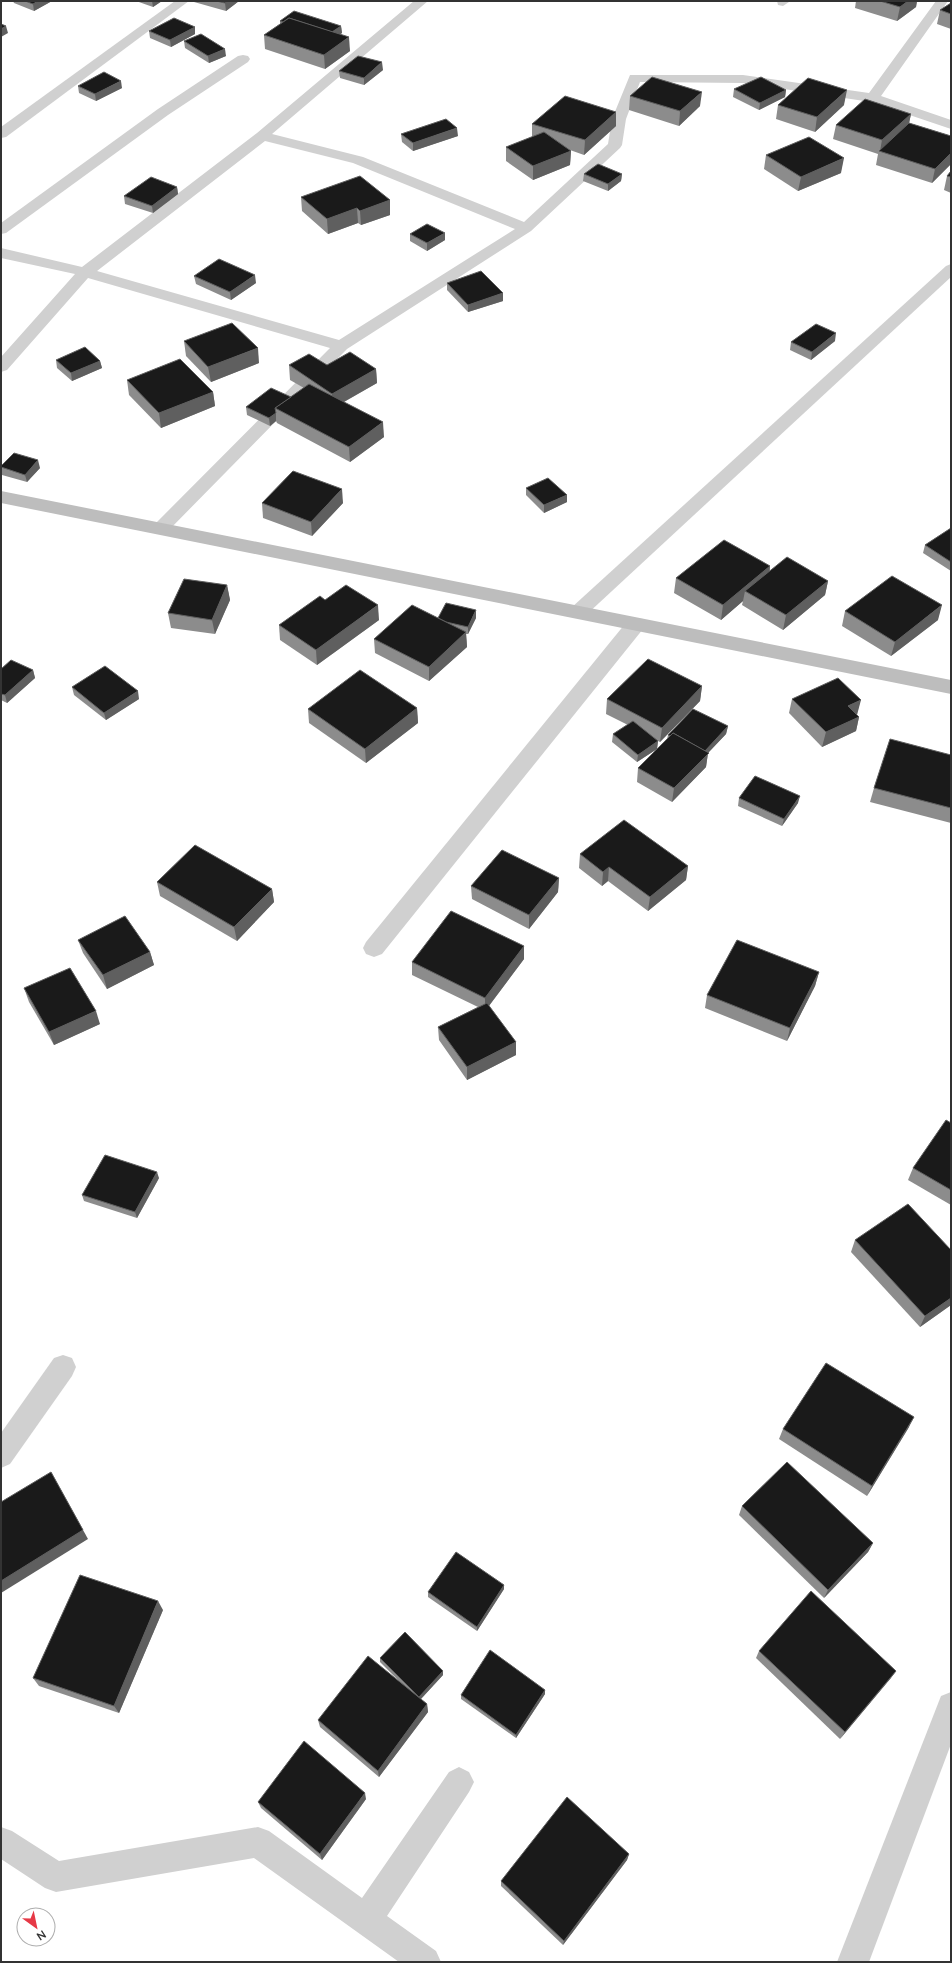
<svg xmlns="http://www.w3.org/2000/svg" width="952" height="1963" font-family="Lato,sans-serif">
  <style>
    .lines { fill: none; stroke-linecap: round; stroke-linejoin: round }
    .street { fill: #d0d0d0; fill-rule: evenodd }
    .secondary { fill: #bdbdbd; fill-rule: evenodd }
    .wall { fill: #8c8c8c }
    .shaded-wall { fill: #5f5f5f }
    .building { fill: #1a1a1a; stroke: #5f5f5f }
  </style>
  <rect width="100%" height="100%" fill="#fff"/>
  <g class="lines">
    <g class="street">
      <path d="M175,1H189L6,137L1,138V127Z"/>
      <path d="M414,1H428L272,134L363,157L524,222L608,144L612,119L630,75H743L869,93L936,1H948L881,96L951,120V129L871,102L743,83L640,82L626,119L622,145L620,148L531,231L347,349L167,532L161,534L155,532L152,528L155,524L330,348L88,278L7,370L1,372V357L75,274L1,258V248L82,267L257,133ZM265,141L353,163L515,229L339,340L97,271Z"/>
      <path d="M777,1H789V2L783,6L778,5Z"/>
      <path d="M243,55L248,56L250,59L248,62L168,115L6,233L1,234V223L158,109L238,56Z"/>
      <path d="M951,264V277L585,616L578,618L571,616L569,612L571,608L946,266Z"/>
      <path d="M636,618L643,619L645,624L643,629L382,954L374,957L366,954L363,948L366,942L629,619Z"/>
      <path d="M63,1355L72,1358L76,1367L72,1376L10,1464L1,1468V1433L54,1358Z"/>
      <path d="M951,1692V1744L869,1962H837L941,1696Z"/>
      <path d="M459,1767L469,1772L474,1782L469,1792L387,1916L436,1951L441,1962H399L254,1858L56,1892L45,1888L1,1859V1827L12,1831L59,1861L258,1827L269,1831L362,1898L449,1772Z"/>
    </g>
    <path class="secondary" d="M1,491L951,680V694L1,503Z"/>
  </g>
  <g class="wall">
    <path d="M13,1H52L34,11L14,3Z"/>
    <path d="M136,1H162L153,7Z"/>
    <path d="M194,1H239L226,11L194,2Z"/>
    <path d="M856,1H917L916,7L897,21L855,8Z"/>
    <path d="M951,3V29L937,24L940,10Z"/>
    <path d="M280,21L341,26L342,33L340,34L350,51L325,69L265,49L264,35L280,24Z"/>
    <path d="M195,27V34L171,47L150,38L149,31Z"/>
    <path d="M184,41L226,56L209,63L185,48Z"/>
    <path d="M383,70L364,85L340,78L339,71Z"/>
    <path d="M78,86L122,88L96,101L79,93Z"/>
    <path d="M734,89L786,90L785,97L759,110L733,97Z"/>
    <path d="M630,96L700,106L679,126L629,110Z"/>
    <path d="M778,105H844L815,132L776,119Z"/>
    <path d="M616,112V126L584,155L570,150L571,151L570,165L533,180L506,161V147L532,137V124Z"/>
    <path d="M911,114L909,123L951,136V164L932,183L876,165L878,154L833,139L836,125Z"/>
    <path d="M401,134L458,136L413,151L402,142Z"/>
    <path d="M766,155L841,173L798,191L764,169Z"/>
    <path d="M951,171V193L944,190L947,176Z"/>
    <path d="M584,174H622L621,181L608,191L583,181Z"/>
    <path d="M177,187L178,194L153,213L125,204L124,196Z"/>
    <path d="M301,197L390,200V215L361,225L358,223L328,234L302,211Z"/>
    <path d="M410,234L445,240L427,251L410,241Z"/>
    <path d="M194,276L256,283L231,300L196,284Z"/>
    <path d="M447,283L503,293V301L468,312L447,290Z"/>
    <path d="M184,341L259,363L211,382L186,356Z"/>
    <path d="M835,341L811,360L790,350L791,342Z"/>
    <path d="M56,360L100,361L102,368L72,381L57,368Z"/>
    <path d="M289,365H327L376,369L377,383L344,402L384,437L350,462L277,423L276,421L270,426L247,415L246,407L291,397L304,388L290,380Z"/>
    <path d="M127,380L213,392L215,406L161,428L129,395Z"/>
    <path d="M1,466L40,468L27,482L2,475L1,472Z"/>
    <path d="M526,488L567,502L544,513L526,495Z"/>
    <path d="M262,503H343L312,536L263,518Z"/>
    <path d="M951,528V571L923,553L925,545Z"/>
    <path d="M770,566V571L828,581L825,595L783,630L742,605L743,601L721,620L674,593L676,578Z"/>
    <path d="M227,585L230,600L215,634L171,628L168,613Z"/>
    <path d="M325,600L379,620L317,665L280,640L279,625Z"/>
    <path d="M845,611L938,620L891,656L842,626Z"/>
    <path d="M438,618H476L468,634H466L467,647L429,681L375,653L374,639Z"/>
    <path d="M1,669L33,670L35,678L7,703L1,700Z"/>
    <path d="M702,686L700,701L660,742L658,741L657,749L637,762L612,742L613,734L628,725L606,714L607,699Z"/>
    <path d="M72,687L139,699L106,720L74,695Z"/>
    <path d="M792,699L857,715L859,717L856,731L822,747L789,713Z"/>
    <path d="M417,708L418,723L366,763L309,723L308,709Z"/>
    <path d="M728,726L726,734L708,753L706,767L672,802L637,782L638,768L667,739L668,735Z"/>
    <path d="M951,755V823L870,802L874,788Z"/>
    <path d="M739,798L798,803L782,826L738,806Z"/>
    <path d="M580,854L688,866L686,880L648,911L608,881L602,886L579,868Z"/>
    <path d="M559,878L558,892L529,929L472,899L471,886Z"/>
    <path d="M157,882L272,889L274,902L237,941L160,896Z"/>
    <path d="M78,940L150,952L154,965L107,989L83,953Z"/>
    <path d="M524,946V959L489,1006L516,1042V1055L467,1080L439,1040L438,1027L478,1007L412,975V962Z"/>
    <path d="M819,972L815,986L787,1041L705,1008L707,995Z"/>
    <path d="M24,988L100,1024L54,1045L29,1002Z"/>
    <path d="M951,1123V1205L908,1180L913,1168Z"/>
    <path d="M159,1178L137,1218L84,1201L82,1195Z"/>
    <path d="M855,1240L951,1250V1305L920,1327L851,1252Z"/>
    <path d="M909,1427L867,1496L779,1439L783,1429Z"/>
    <path d="M742,1506L873,1543L868,1552L824,1598L739,1515Z"/>
    <path d="M504,1585V1589L477,1631L428,1597V1592Z"/>
    <path d="M163,1610L119,1713L39,1686L33,1678Z"/>
    <path d="M759,1651L896,1671L840,1739L756,1658Z"/>
    <path d="M380,1658L443,1671V1675L421,1699L427,1704L428,1712L379,1777L320,1727L318,1720L403,1685L380,1662Z"/>
    <path d="M545,1690V1694L516,1738L461,1699V1695Z"/>
    <path d="M366,1799L322,1860L261,1808L258,1802Z"/>
    <path d="M629,1854L627,1860L563,1945L501,1886V1881Z"/>
  </g>
  <g class="shaded-wall">
    <path d="M38,1H52L34,11L33,4Z"/>
    <path d="M152,1H162L153,7Z"/>
    <path d="M228,1H239L226,11L225,3Z"/>
    <path d="M908,1H917L916,7L897,21L900,7Z"/>
    <path d="M6,26L8,33L1,37V29Z"/>
    <path d="M341,26L342,33L327,43V36Z"/>
    <path d="M195,27V34L171,47L170,40Z"/>
    <path d="M349,37L350,51L325,69L324,55Z"/>
    <path d="M225,49L226,56L209,63L208,56Z"/>
    <path d="M382,62L383,70L364,85V78Z"/>
    <path d="M121,81L122,88L96,101L95,94Z"/>
    <path d="M786,90L785,97L759,110L760,103Z"/>
    <path d="M847,90L844,105L815,132L817,117Z"/>
    <path d="M702,92L700,106L679,126L680,111Z"/>
    <path d="M616,112V126L584,155L585,140Z"/>
    <path d="M911,114L908,128L880,151L882,140Z"/>
    <path d="M457,128L458,136L413,151V143Z"/>
    <path d="M571,151L570,165L533,180V166Z"/>
    <path d="M951,153V164L932,183L935,169Z"/>
    <path d="M844,158L841,173L798,191L801,177Z"/>
    <path d="M622,174L621,181L608,191V184Z"/>
    <path d="M177,187L178,194L153,213L152,206Z"/>
    <path d="M390,200V215L361,225L360,211Z"/>
    <path d="M357,208L358,223L328,234L327,219Z"/>
    <path d="M445,233V240L427,251V243Z"/>
    <path d="M255,275L256,283L231,300L230,292Z"/>
    <path d="M503,293V301L468,312V305Z"/>
    <path d="M836,333L835,341L811,360L812,352Z"/>
    <path d="M258,348L259,363L211,382L208,367Z"/>
    <path d="M100,361L102,368L72,381L71,373Z"/>
    <path d="M376,369L377,383L333,408L332,394Z"/>
    <path d="M213,392L215,406L161,428L159,413Z"/>
    <path d="M276,413V421L270,426L269,418Z"/>
    <path d="M383,422L384,437L350,462L349,447Z"/>
    <path d="M38,460L40,468L27,482L25,475Z"/>
    <path d="M342,489L343,503L312,536L311,522Z"/>
    <path d="M567,495V502L544,513V505Z"/>
    <path d="M770,566L768,581L745,591L743,601L721,620L723,605Z"/>
    <path d="M828,581L825,595L783,630L786,615Z"/>
    <path d="M227,585L230,600L215,634L212,620Z"/>
    <path d="M378,605L379,620L317,665L316,650Z"/>
    <path d="M942,605L938,620L891,656L895,642Z"/>
    <path d="M476,610V618L468,634V627Z"/>
    <path d="M466,632L467,647L429,681V667Z"/>
    <path d="M33,670L35,678L7,703L5,695Z"/>
    <path d="M702,686L700,701L660,742L662,728Z"/>
    <path d="M138,691L139,699L106,720L104,713Z"/>
    <path d="M861,700L857,715L848,706Z"/>
    <path d="M417,708L418,723L366,763L365,749Z"/>
    <path d="M859,717L856,731L822,747L826,732Z"/>
    <path d="M728,726L726,734L708,753L706,767L672,802L674,788L703,753Z"/>
    <path d="M658,741L657,749L637,762L638,755Z"/>
    <path d="M800,796L798,803L782,826L784,819Z"/>
    <path d="M688,866L686,880L648,911L650,897Z"/>
    <path d="M609,867L608,881L602,886L603,872Z"/>
    <path d="M559,878L558,892L529,929V915Z"/>
    <path d="M272,889L274,902L237,941L234,927Z"/>
    <path d="M524,946V959L485,1011V998Z"/>
    <path d="M150,952L154,965L107,989L103,975Z"/>
    <path d="M819,972L815,986L787,1041L790,1028Z"/>
    <path d="M96,1011L100,1024L54,1045L49,1032Z"/>
    <path d="M516,1042V1055L467,1080V1067Z"/>
    <path d="M157,1172L159,1178L137,1218L135,1212Z"/>
    <path d="M951,1298V1305L920,1327L925,1316Z"/>
    <path d="M914,1417L909,1427L867,1496L872,1486Z"/>
    <path d="M51,1472L88,1539L1,1593V1581Z"/>
    <path d="M873,1543L868,1552L824,1598L828,1590Z"/>
    <path d="M504,1585V1589L477,1631V1627Z"/>
    <path d="M158,1601L163,1610L119,1713L114,1706Z"/>
    <path d="M443,1671V1675L419,1701V1697Z"/>
    <path d="M896,1671L891,1678L840,1739L845,1732Z"/>
    <path d="M545,1690V1694L516,1738V1735Z"/>
    <path d="M427,1704L428,1712L379,1777L378,1771Z"/>
    <path d="M365,1793L366,1799L322,1860L320,1854Z"/>
    <path d="M629,1854L627,1860L563,1945L564,1941Z"/>
  </g>
  <g class="building">
    <path d="M25,1H38L33,4Z"/>
    <path d="M216,1H228L225,3Z"/>
    <path d="M880,1H908L900,7Z"/>
    <path d="M951,3V14L940,10Z"/>
    <path d="M294,11L341,26L332,32L289,18L283,22L280,21Z"/>
    <path d="M174,18L195,27L170,40L149,31Z"/>
    <path d="M289,18L349,37L324,55L264,35Z"/>
    <path d="M1,24L6,26L1,29Z"/>
    <path d="M201,34L225,49L208,56L184,41Z"/>
    <path d="M358,56L382,62L364,78L339,71Z"/>
    <path d="M104,72L121,81L95,94L78,86Z"/>
    <path d="M652,77L702,92L680,111L630,96Z"/>
    <path d="M761,77L786,90L760,103L734,89Z"/>
    <path d="M808,78L847,90L817,117L778,105Z"/>
    <path d="M565,96L616,112L585,140L532,124Z"/>
    <path d="M865,99L911,114L882,140L836,125Z"/>
    <path d="M446,119L457,128L413,143L401,134Z"/>
    <path d="M909,123L951,136V153L935,169L879,151Z"/>
    <path d="M544,132L571,151L533,166L506,147Z"/>
    <path d="M809,137L844,158L801,177L766,155Z"/>
    <path d="M598,164L622,174L608,184L584,174Z"/>
    <path d="M951,171V177L947,176Z"/>
    <path d="M360,176L390,200L360,211L357,208L327,219L301,197Z"/>
    <path d="M151,177L177,187L152,206L124,196Z"/>
    <path d="M427,224L445,233L427,243L410,234Z"/>
    <path d="M219,259L255,275L230,292L194,276Z"/>
    <path d="M481,271L503,293L468,305L447,283Z"/>
    <path d="M232,323L258,348L208,367L184,341Z"/>
    <path d="M816,324L836,333L812,352L791,342Z"/>
    <path d="M85,347L100,361L71,373L56,360Z"/>
    <path d="M350,352L376,369L332,394L289,365L309,354L327,365Z"/>
    <path d="M180,359L213,392L159,413L127,380Z"/>
    <path d="M309,384L383,422L349,447L275,408Z"/>
    <path d="M271,388L291,397L275,408L276,413L269,418L246,407Z"/>
    <path d="M14,453L38,460L25,475L1,467V466Z"/>
    <path d="M293,471L342,489L311,522L262,503Z"/>
    <path d="M548,478L567,495L544,505L526,488Z"/>
    <path d="M951,528V562L925,545Z"/>
    <path d="M724,540L770,566L723,605L676,578Z"/>
    <path d="M787,557L828,581L786,615L745,591Z"/>
    <path d="M892,576L942,605L895,642L845,611Z"/>
    <path d="M184,579L227,585L212,620L168,613Z"/>
    <path d="M346,585L378,605L316,650L279,625L320,596L325,600Z"/>
    <path d="M446,603L476,610L468,627L446,622L438,618Z"/>
    <path d="M412,605L466,632L429,667L374,639Z"/>
    <path d="M648,659L702,686L662,728L607,699Z"/>
    <path d="M11,660L33,670L5,695L1,694V669Z"/>
    <path d="M105,666L138,691L104,713L72,687Z"/>
    <path d="M360,670L417,708L365,749L308,709Z"/>
    <path d="M838,678L861,700L848,706L859,717L826,732L792,699Z"/>
    <path d="M693,709L728,726L705,751L673,733L670,736L668,735Z"/>
    <path d="M633,721L658,741L638,755L613,734Z"/>
    <path d="M673,733L709,753L674,788L638,768Z"/>
    <path d="M890,739L951,755V808L874,788Z"/>
    <path d="M755,776L800,796L784,819L739,798Z"/>
    <path d="M624,820L688,866L650,897L609,867L603,872L580,854Z"/>
    <path d="M195,845L272,889L234,927L157,882Z"/>
    <path d="M502,850L559,878L529,915L471,886Z"/>
    <path d="M451,911L524,946L485,998L412,962Z"/>
    <path d="M125,916L150,952L103,975L78,940Z"/>
    <path d="M737,940L819,972L790,1028L707,995Z"/>
    <path d="M70,968L96,1011L49,1032L24,988Z"/>
    <path d="M487,1003L516,1042L467,1067L438,1027Z"/>
    <path d="M946,1120L951,1123V1190L913,1168Z"/>
    <path d="M105,1155L157,1172L135,1212L82,1195Z"/>
    <path d="M908,1204L951,1250V1298L925,1316L855,1240Z"/>
    <path d="M826,1363L914,1417L872,1486L783,1429Z"/>
    <path d="M787,1462L873,1543L828,1590L742,1506Z"/>
    <path d="M51,1472L83,1530L1,1581V1502Z"/>
    <path d="M456,1552L504,1585L477,1627L428,1592Z"/>
    <path d="M80,1575L158,1601L114,1706L33,1678Z"/>
    <path d="M811,1591L896,1671L845,1732L759,1651Z"/>
    <path d="M405,1632L443,1671L419,1697L380,1658Z"/>
    <path d="M490,1650L545,1690L516,1735L461,1695Z"/>
    <path d="M368,1656L427,1704L378,1771L318,1720Z"/>
    <path d="M304,1741L365,1793L320,1854L258,1802Z"/>
    <path d="M567,1797L629,1854L564,1941L501,1881Z"/>
  </g>
  <rect width="952" height="1963" fill="none" stroke="#333333" stroke-width="4"/>
  <g transform="translate(36 1927) rotate(147)"><circle r="19" fill="#ffffff" stroke="#adadad"/>
  <path d="M0-3L7 15L0 10L-7 15Z" fill="#e63946"/>
  <text y="-6" font-size="11" font-weight="bold" text-anchor="middle" fill="#333333">N</text>
  </g>
</svg>
